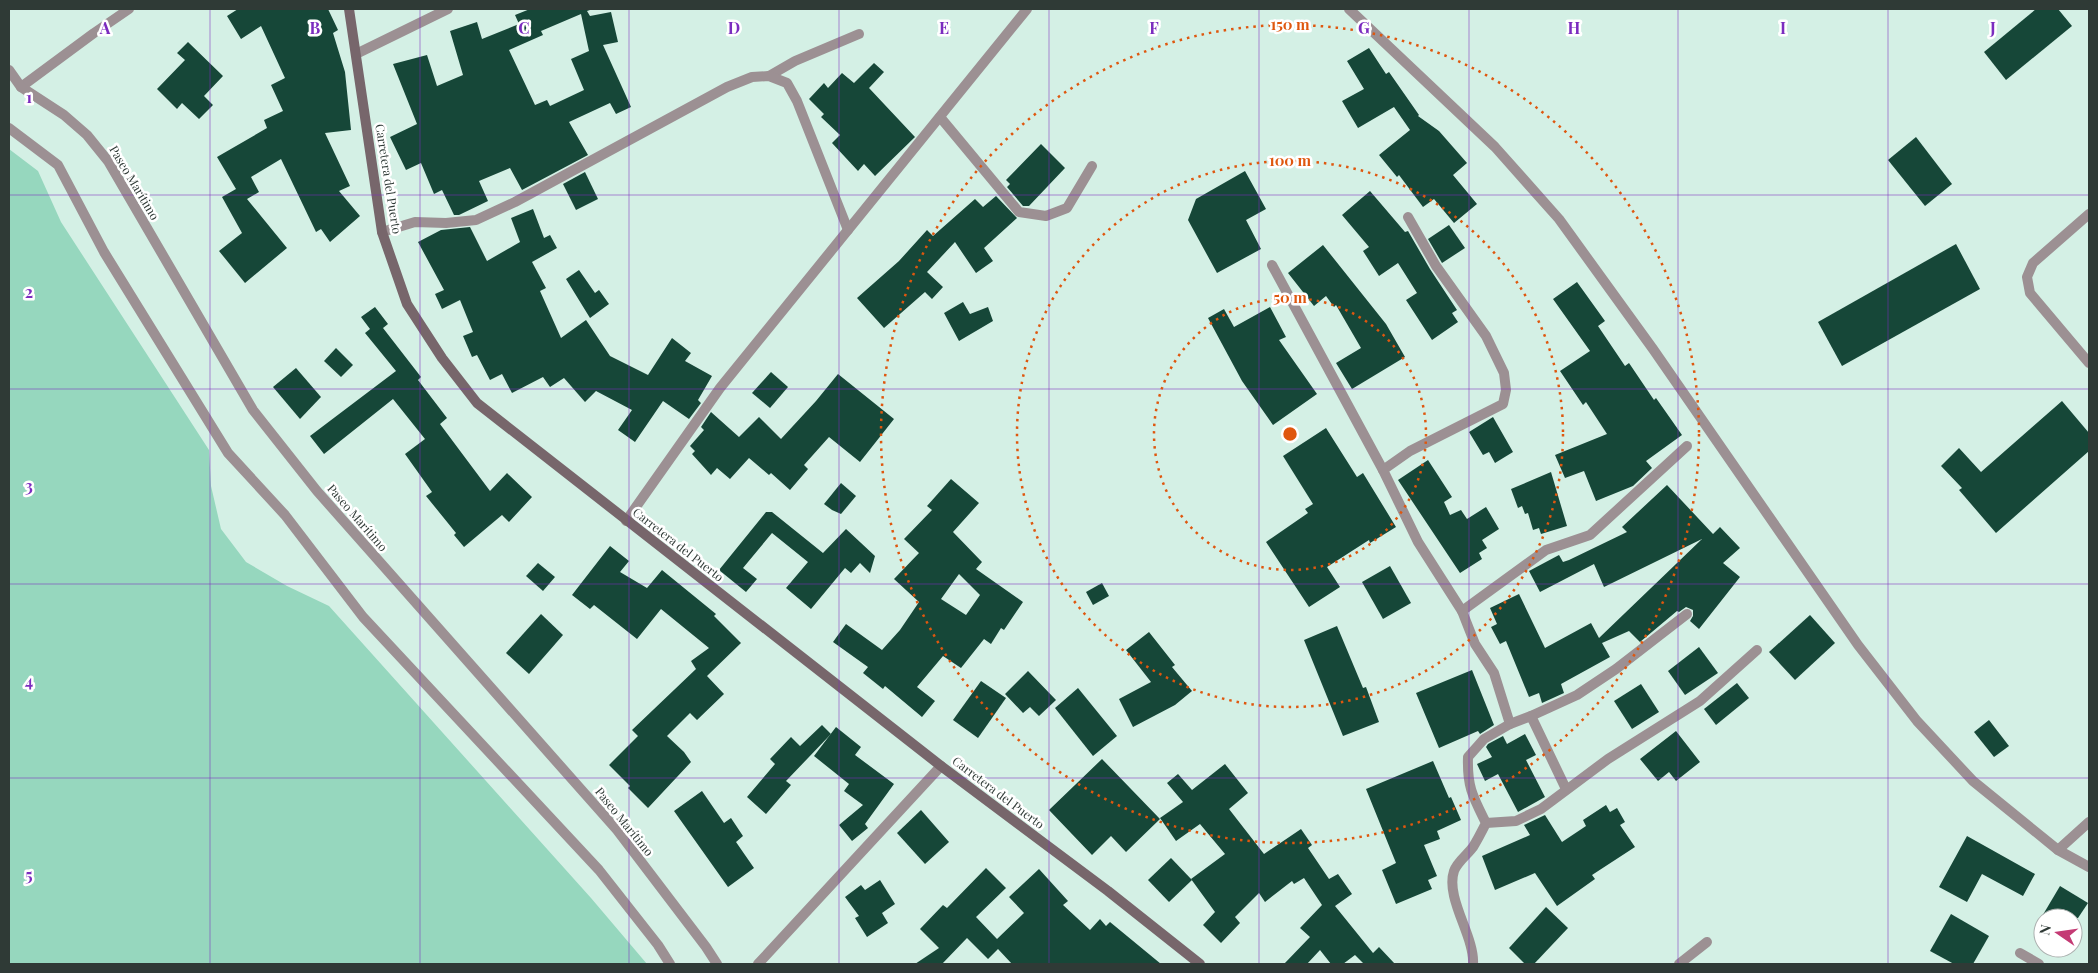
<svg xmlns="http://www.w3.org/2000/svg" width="2098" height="973" font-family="'Playfair Display',serif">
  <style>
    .water { fill: #96d7be }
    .building { fill: #164738; fill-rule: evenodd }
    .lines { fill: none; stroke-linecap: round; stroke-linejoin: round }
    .service { stroke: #9c9093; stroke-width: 10 }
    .pedestrian { stroke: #9c9093; stroke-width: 10 }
    .minor { stroke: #9c9093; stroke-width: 10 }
    .tertiary { stroke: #9c9093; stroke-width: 10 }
    .secondary { stroke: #77666b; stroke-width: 10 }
    .grid { fill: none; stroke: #7b2cbf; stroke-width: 1; stroke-opacity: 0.55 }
    .ring { fill: none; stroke: #df570e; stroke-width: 2.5; stroke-dasharray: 2.5 5 }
    .labels { text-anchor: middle; stroke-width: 5; stroke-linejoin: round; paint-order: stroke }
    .street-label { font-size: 12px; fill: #2f3a36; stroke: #fff }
    .grid-label { font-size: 16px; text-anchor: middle; font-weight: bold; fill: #7b2cbf; stroke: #fff; stroke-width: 5; stroke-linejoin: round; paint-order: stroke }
    .centre { fill: #df570e; stroke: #fff; stroke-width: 2.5 }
    .ring-label { font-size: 15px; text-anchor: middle; font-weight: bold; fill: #df570e; stroke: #fff; stroke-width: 5; stroke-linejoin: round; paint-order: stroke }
  </style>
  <rect width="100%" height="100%" fill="#d4f0e5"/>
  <path class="water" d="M9,149L38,171L61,222L209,450L211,486L221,529L246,562L287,586L329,606L591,898L647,964H9Z"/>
  <g class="building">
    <path d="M238,9H328L338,30L333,33L345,72L351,130L325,133L350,186L339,191L360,216L330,242L321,229L316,232L281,159L251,177L259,192L247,199L287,248L245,283L219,251L242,233L222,197L236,189L217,157L267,128L264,120L283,111L271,85L285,78L261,26L241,39L227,16Z"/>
    <path d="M530,9H593L587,11L590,16L611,12L618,42L603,45L631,107L616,114L610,103L569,122L588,155L522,190L510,168L479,181L488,201L459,215H454L442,190L434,194L421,163L406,170L390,137L417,124L393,64L427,55L437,86L463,75L450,31L477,22L482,39L519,24L515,15ZM581,14L589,51L571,59L584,90L550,106L547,100L535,105L509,50L543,35L541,31Z"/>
    <path d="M2036,9H2058L2072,26L2006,80L1984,52Z"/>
    <path d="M188,42L223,76L204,96L213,105L199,119L182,103L177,109L157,89L185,60L177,53Z"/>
    <path d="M1369,48L1386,74L1389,72L1419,115L1418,116L1439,131L1467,163L1453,175L1477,204L1454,223L1434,199L1423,207L1399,175L1397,177L1379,155L1410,130L1394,107L1358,128L1342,101L1364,89L1347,61Z"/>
    <path d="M874,63L884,72L869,88L915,137L875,176L864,164L858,171L832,143L840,135L821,117L824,114L809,99L824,83L828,88L842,73L854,83Z"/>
    <path d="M1916,137L1952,184L1925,206L1888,160Z"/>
    <path d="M1041,144L1065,168L1029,206H1023L1007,187L1010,184L1006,180Z"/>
    <path d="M1245,171L1266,209L1246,220L1261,249L1217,273L1188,220L1196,199Z"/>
    <path d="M585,172L598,199L576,210L563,184Z"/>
    <path d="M1370,191L1405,232L1408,231L1430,269L1457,310L1452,313L1458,322L1432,340L1406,300L1417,293L1398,263L1379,276L1363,251L1369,247L1342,215Z"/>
    <path d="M996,196L1017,218L984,248L993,261L976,273L955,242L927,272L943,287L932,299L925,292L884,328L857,298L899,261L927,230L933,236L975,199L983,207Z"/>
    <path d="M533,209L544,238L550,235L557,248L532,262L546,288L540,291L561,338L586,320L610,356L648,375L672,338L691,353L685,361L712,376L698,400L701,403L689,419L663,401L635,442L618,430L632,410L596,391L585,402L564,378L550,387L543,377L512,393L502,374L490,380L477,355L472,357L463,336L473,332L460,300L442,309L435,294L444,290L418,242L441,230L470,227L487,261L520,242L511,218Z"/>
    <path d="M1449,225L1465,248L1442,263L1428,239Z"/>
    <path d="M1956,244L1980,289L1842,366L1818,322Z"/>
    <path d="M1323,245L1386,324L1405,357L1352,389L1336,363L1361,348L1336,305L1334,307L1326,296L1314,306L1288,273Z"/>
    <path d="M579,270L595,293L599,290L609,304L590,318L566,279Z"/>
    <path d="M1577,282L1605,321L1598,326L1625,366L1629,363L1654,400L1656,398L1682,435L1646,461L1652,468L1633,486L1596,501L1584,471L1565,478L1555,455L1607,434L1586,402L1583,405L1560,371L1590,351L1553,299Z"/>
    <path d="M963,302L970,314L988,307L993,321L959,341L944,313Z"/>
    <path d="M375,307L388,324L383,328L421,377L418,380L447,418L440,424L490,491L507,473L532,497L509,522L502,515L464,547L454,535L456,533L426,496L432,492L405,454L425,439L393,399L324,454L310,436L396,371L365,333L370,329L361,317Z"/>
    <path d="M1270,307L1286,337L1279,340L1317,394L1273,425L1242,381L1208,318L1224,309L1234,327Z"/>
    <path d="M336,348L353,365L341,377L324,361Z"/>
    <path d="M296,368L321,397L300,419L273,387Z"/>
    <path d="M771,372L788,387L770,408L752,393Z"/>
    <path d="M838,374L894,419L860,462L829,437L804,465L808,469L790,490L771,473L769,475L749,458L730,479L717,468L711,475L692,454L695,451L690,446L704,430L701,427L711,412L739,437L759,417L781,439L816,401Z"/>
    <path d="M2062,401L2089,433V451L1996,533L1959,490L1962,488L1941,466L1959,448L1981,472Z"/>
    <path d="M1493,417L1513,452L1495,463L1489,452L1483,455L1469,432Z"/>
    <path d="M1326,428L1357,477L1363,473L1396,527L1370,543L1369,540L1327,567L1340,587L1309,607L1266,542L1308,513L1305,509L1313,504L1283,456Z"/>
    <path d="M1428,460L1452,497L1444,502L1450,515L1461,510L1467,519L1486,507L1499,529L1482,540L1487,548L1479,553L1482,559L1460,573L1398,480Z"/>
    <path d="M1551,472L1567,526L1541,534L1539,528L1533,530L1528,513L1525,514L1522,506L1518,508L1511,489Z"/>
    <path d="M951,479L979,503L953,532L982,562L976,569L1023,602L1004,630L1001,628L991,644L984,639L961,668L943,656L917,687L935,701L922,717L885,686L883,689L863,673L868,667L833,642L846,624L882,650L900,630L919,602L894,579L919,553L904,539L932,510L927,506ZM959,574L980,595L966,615L941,599Z"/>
    <path d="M841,483L856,496L841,514L832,510L824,504Z"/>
    <path d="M1667,485L1713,534L1720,527L1740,548L1723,563L1740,577L1699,629L1690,621L1693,616V610L1686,607L1679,612L1677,611L1640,642L1629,631L1602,643L1610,657L1561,684L1564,693L1542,703L1539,693L1529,697L1506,641L1500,644L1491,627L1497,624L1490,608L1519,594L1545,648L1591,623L1599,638L1702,539L1604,587L1594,564L1540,592L1529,571L1559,555L1563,562L1569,560L1627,532L1622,527Z"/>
    <path d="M766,512H772L823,553L846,529L875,556L870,573L860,563L851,573L845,568L811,609L786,588L808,562L772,533L743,568L757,579L746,592L719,570Z"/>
    <path d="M610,546L629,561L620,572L647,588L662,570L716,614L714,616L741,643L707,676L724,694L697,720L690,713L667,736L684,752L691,762L648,808L628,788L630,786L609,765L638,736L632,730L696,669L691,661L709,648L661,609L637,639L594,605L590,609L572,595Z"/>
    <path d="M538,563L555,577L543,591L526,576Z"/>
    <path d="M1390,566L1411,603L1383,619L1362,582Z"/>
    <path d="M1102,583L1109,596L1093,605L1086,592Z"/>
    <path d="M541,614L563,635L529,674L506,653Z"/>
    <path d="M1810,615L1835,643L1795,680L1769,652Z"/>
    <path d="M1337,626L1363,688L1366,687L1379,722L1343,736L1304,640Z"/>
    <path d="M1149,632L1175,665L1172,667L1192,691L1175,705L1133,727L1119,699L1151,682L1126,650Z"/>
    <path d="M1699,647L1718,673L1685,695L1668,671Z"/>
    <path d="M1472,670L1494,725L1480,734L1478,731L1439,748L1416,693Z"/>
    <path d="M1028,671L1056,700L1039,716L1030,707L1023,713L1005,694Z"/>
    <path d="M981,681L1006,698L978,738L953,720Z"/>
    <path d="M1737,683L1749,698L1716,725L1704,709Z"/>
    <path d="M1641,684L1659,712L1632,729L1614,701Z"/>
    <path d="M1078,688L1117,736L1093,756L1055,708Z"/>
    <path d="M1989,720L2009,746L1994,757L1974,732Z"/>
    <path d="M822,725L831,734L786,781L791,785L766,814L747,797L775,764L770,759L791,737L800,746Z"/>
    <path d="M836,727L861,747L855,755L894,784L865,824L868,828L852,841L839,825L863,805L844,791L849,784L814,756Z"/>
    <path d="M1676,731L1700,762L1676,781L1669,772L1658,781L1640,759Z"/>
    <path d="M1525,734L1536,755L1526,760L1545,797L1518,812L1498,774L1485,781L1477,764L1492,757L1486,747L1488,744L1503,736L1507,744Z"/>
    <path d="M1102,759L1160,819L1126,852L1111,836L1092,855L1049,810Z"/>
    <path d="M1433,761L1449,798L1451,797L1461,820L1437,831L1440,839L1424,845L1437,876L1428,880L1432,889L1396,904L1382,870L1396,863L1366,789Z"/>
    <path d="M1225,764L1248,793L1229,809L1264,854L1301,829L1312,845L1308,848L1329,879L1338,874L1352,894L1335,906L1373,953L1379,947L1395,964H1361L1363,963L1355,955L1343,964H1331L1320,950L1307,964H1284L1310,937L1300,928L1322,905L1304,878L1294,884L1292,881L1265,902L1259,893L1235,917L1240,923L1221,943L1203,925L1215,912L1191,879L1225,854L1200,824L1176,841L1160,818L1183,802L1167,783L1178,774L1192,790Z"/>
    <path d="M702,791L724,823L731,818L743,836L736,842L754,868L728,887L674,811Z"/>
    <path d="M1606,805L1610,812L1617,808L1625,822L1620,825L1635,847L1592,875L1595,879L1557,906L1535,873L1495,890L1482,856L1530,835L1524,825L1545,815L1562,842L1586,826L1583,820Z"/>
    <path d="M921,810L949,842L925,864L897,833Z"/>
    <path d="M1967,836L2035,874L2023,896L1982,874L1967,902L1939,887Z"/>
    <path d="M1171,858L1192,880L1169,902L1148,880Z"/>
    <path d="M986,868L1006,888L976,917L997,939L1024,913L1009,897L1039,869L1068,901L1063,905L1090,930L1100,919L1106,926L1110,922L1161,964H1012L998,949L988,959L967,938L942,964H915L939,948L920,929L943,905L947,908Z"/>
    <path d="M880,880L895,904L882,913L888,923L867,937L855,918L859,916L845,897L861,885L865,890Z"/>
    <path d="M2060,886L2088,903L2078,918H2041Z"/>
    <path d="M1546,907L1568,928L1534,964H1525L1509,948Z"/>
    <path d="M1951,914L1989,936L1973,964H1954L1930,951Z"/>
  </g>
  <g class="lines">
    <g class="service">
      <path d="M1349,9L1495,147L1559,219L1653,349L1858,645L1917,721L1973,781L2058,850L2089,867"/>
      <path d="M2089,214L2033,263L2027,277L2030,293L2089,363"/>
      <path d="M2058,850L2089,822"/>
    </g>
    <path class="pedestrian" d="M9,128L58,165L104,252L228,453L285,515L363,617L599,870L658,945L670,964"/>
    <g class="minor">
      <path d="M356,54L448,9"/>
      <path d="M769,76L795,61L859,34"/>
      <path d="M21,87L94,33L129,9"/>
      <path d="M940,117L1019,212L1046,216L1067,208L1092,166"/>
      <path d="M1408,217L1436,266L1486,336L1504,373L1506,390L1503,404L1410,451L1383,470L1418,542L1462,611L1475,644L1494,673L1510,724L1484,739L1468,757C1467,787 1473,797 1486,823C1482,831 1478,839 1473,847C1468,854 1457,862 1454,871C1445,898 1475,937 1473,964"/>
      <path d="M382,232L415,222L446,223L476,220L515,202L727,87L752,77L769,76L787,83L797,101L848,230"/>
      <path d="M1272,265L1383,470"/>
      <path d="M626,521L720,388L1027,9"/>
      <path d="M1462,611L1546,550L1590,535L1687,446"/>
      <path d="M1531,716L1577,695L1616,669L1687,614"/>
      <path d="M1510,724L1531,716L1566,789"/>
      <path d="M1486,823L1516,821L1541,809L1608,759L1700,701L1757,650"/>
      <path d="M2020,953L2039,964"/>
      <path d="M758,964L941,766"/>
      <path d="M1679,964L1707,942"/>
    </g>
    <path class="tertiary" d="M9,70L21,87L64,115L87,135L108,161L253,410L317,491L617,830L706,947L717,964"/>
    <path class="secondary" d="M349,9L382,232L407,304L442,358L477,403L941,766L1108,891L1200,964"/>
  </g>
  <path class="grid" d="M210,9V964M420,9V964M629,9V964M839,9V964M1049,9V964M1259,9V964M1469,9V964M1678,9V964M1888,9V964M9,195H2089M9,389H2089M9,584H2089M9,778H2089"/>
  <g class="ring">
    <circle cx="1290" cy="434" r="136"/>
    <circle cx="1290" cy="434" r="273"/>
    <circle cx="1290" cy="434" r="409"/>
  </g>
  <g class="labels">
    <g class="street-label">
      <text transform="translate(388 179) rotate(81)" y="4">Carretera del Puerto</text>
      <text transform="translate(134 183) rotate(59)" y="4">Paseo Marítimo</text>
      <text transform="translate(357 518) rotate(49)" y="4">Paseo Marítimo</text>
      <text transform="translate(678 545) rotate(38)" y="4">Carretera del Puerto</text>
      <text transform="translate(998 793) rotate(37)" y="4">Carretera del Puerto</text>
      <text transform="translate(624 822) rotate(51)" y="4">Paseo Marítimo</text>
    </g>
  </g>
  <g class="grid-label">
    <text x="105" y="34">A</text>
    <text x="315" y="34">B</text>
    <text x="524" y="34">C</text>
    <text x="734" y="34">D</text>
    <text x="944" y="34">E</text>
    <text x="1154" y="34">F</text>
    <text x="1364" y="34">G</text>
    <text x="1574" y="34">H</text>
    <text x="1783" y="34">I</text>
    <text x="1993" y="34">J</text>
    <text x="29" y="103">1</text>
    <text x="29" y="298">2</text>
    <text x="29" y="492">3</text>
    <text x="29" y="687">4</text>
    <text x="29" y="881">5</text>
  </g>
  <circle cx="1290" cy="434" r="8" class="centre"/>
  <g class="ring-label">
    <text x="1290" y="30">150 m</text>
    <text x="1290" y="166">100 m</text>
    <text x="1290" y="303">50 m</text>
  </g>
  <rect width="2098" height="973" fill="none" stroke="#2f3a36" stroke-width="20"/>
  <g transform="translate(2058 933) rotate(283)"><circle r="24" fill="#ffffff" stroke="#acb0af"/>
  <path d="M0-4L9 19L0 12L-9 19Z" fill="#c43a74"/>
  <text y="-8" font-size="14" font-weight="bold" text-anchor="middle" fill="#2f3a36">N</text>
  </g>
</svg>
